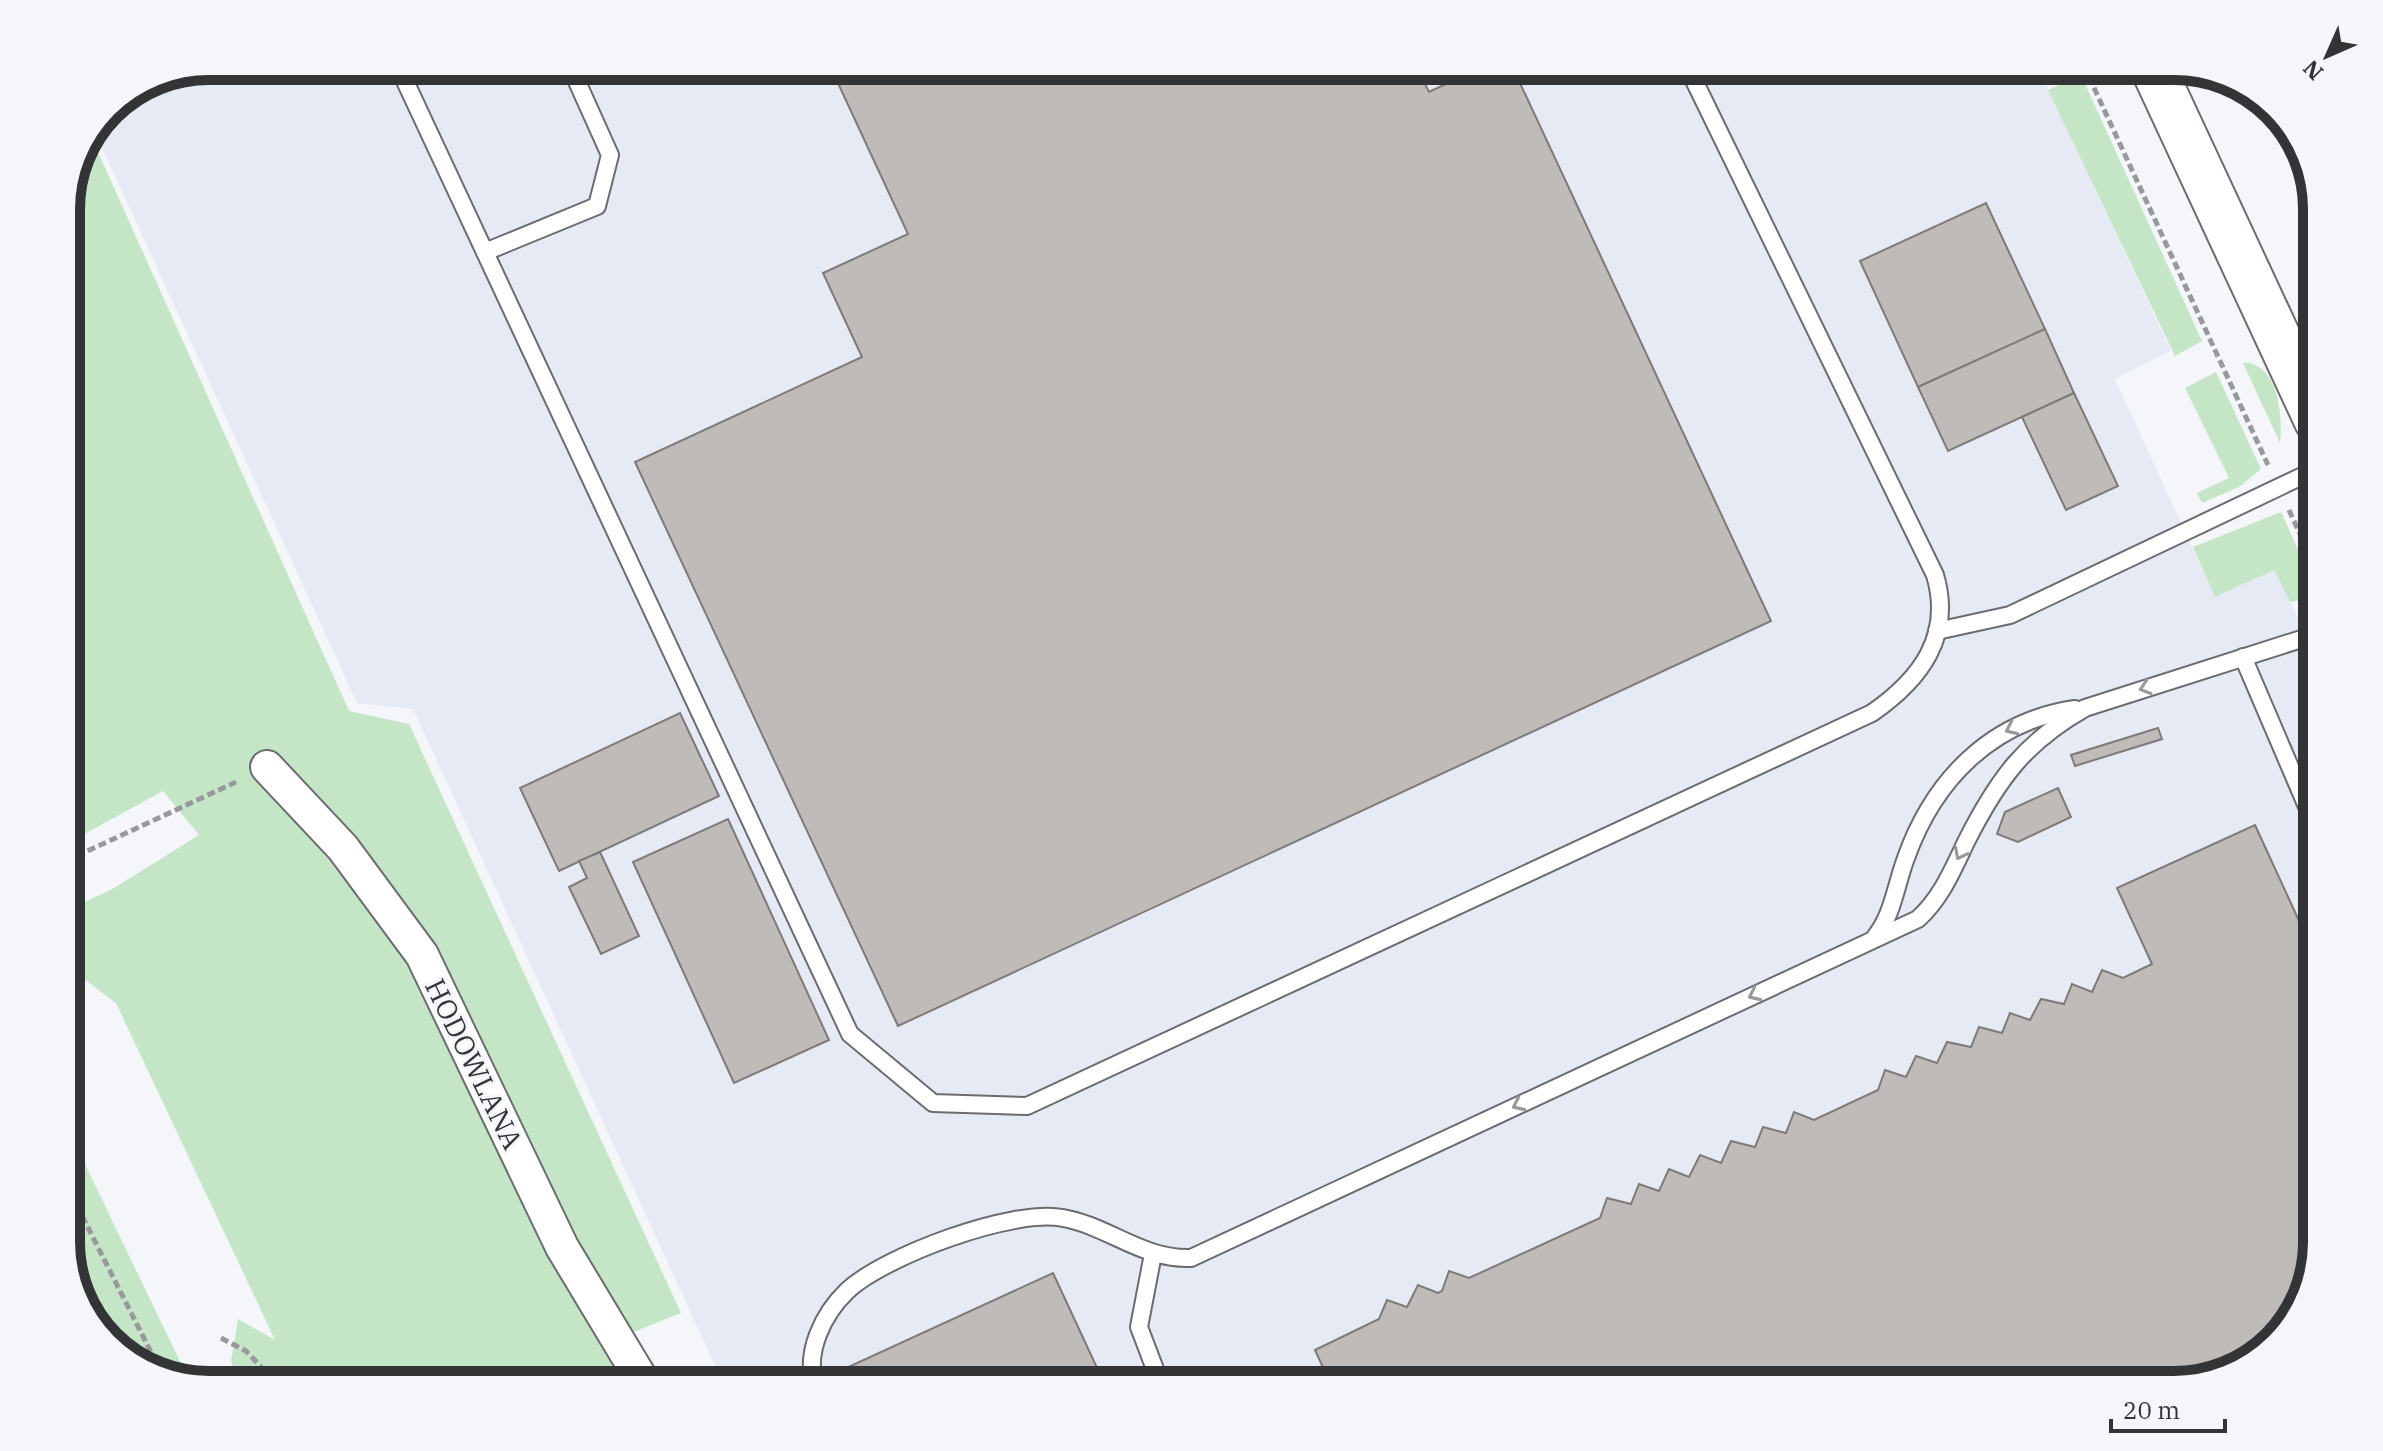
<svg xmlns="http://www.w3.org/2000/svg" width="2383" height="1451" font-family="'IBM Plex Serif',serif">
  <style>
    .built { fill: #e6eaf5 }
    .green { fill: #c4e5c6 }
    .building { fill: #bfbbb9; stroke: #7e7a78; stroke-width: 2 }
    .lines { fill: none; stroke-linecap: round; stroke-linejoin: round }
    .lane-casing { stroke: #6b6c70; stroke-width: 20 }
    .street-casing { stroke: #6b6c70; stroke-width: 36 }
    .secondary-casing { stroke: #6b6c70; stroke-width: 48 }
    .path { stroke: #97999b; stroke-width: 5; stroke-dasharray: 8 4; stroke-linecap: butt }
    .lane { stroke: #fff; stroke-width: 16 }
    .street { stroke: #fff; stroke-width: 32 }
    .secondary { stroke: #fff; stroke-width: 44 }
    .oneway { stroke: #999a9a }
    .labels { text-anchor: middle; stroke-width: 6; stroke-linejoin: round; paint-order: stroke }
    .street-label { font-size: 28px; fill: #333435; stroke: #f4f6fa }
    .rim { fill: none; stroke: #333435; stroke-width: 10 }
  </style>
  <rect width="100%" height="100%" fill="#f4f6fa"/>
  <path class="built" d="M209,66H2037L2171,351L2115,379L2215,597L2274,570L2317,654V1242L2298,1314L2245,1366L2174,1385H724L413,709L357,703L96,135L108,108L155,77Z"/>
  <g class="green">
    <path d="M2081,75L2202,341L2175,356L2048,90Z"/>
    <path d="M93,141L349,711L409,724L681,1313L601,1345L625,1385H239L231,1361L238,1319L275,1340L116,1003C71,969 66,970 66,911L114,888L199,835L163,791L66,844V200Z"/>
    <path d="M2243,363C2278,361 2283,417 2280,443Z"/>
    <path d="M2216,372L2261,469L2239,487L2202,503L2197,493L2229,478L2185,388Z"/>
    <path d="M2281,512L2313,583L2301,600L2290,602L2274,570L2215,597L2193,547Z"/>
    <path d="M66,1125L189,1380L137,1366L85,1314L66,1251Z"/>
  </g>
  <g class="building">
    <path d="M830,66H1416L1429,92L1484,66H1512L1771,621L898,1026L635,462L862,357L823,273L908,234Z"/>
    <path d="M1986,203L2045,329L1918,387L1860,261Z"/>
    <path d="M2045,329L2074,393L1948,451L1918,387Z"/>
    <path d="M2074,393L2118,486L2066,510L2022,417Z"/>
    <path d="M680,713L719,796L559,871L520,788Z"/>
    <path d="M2158,728L2162,739L2075,766L2071,755Z"/>
    <path d="M2058,788L2071,817L2018,842L1997,834L2005,812Z"/>
    <path d="M728,819L829,1040L734,1083L633,862Z"/>
    <path d="M2255,825L2317,960V1242L2298,1314L2245,1366L2174,1385H1331L1315,1350L1379,1319L1387,1300L1407,1307L1418,1285L1438,1293L1442,1291L1449,1271L1469,1278L1600,1218L1607,1198L1631,1204L1639,1184L1659,1191L1669,1169L1689,1177L1700,1155L1721,1163L1731,1141L1755,1147L1763,1127L1786,1133L1794,1112L1814,1120L1878,1090L1885,1070L1906,1077L1916,1056L1937,1063L1947,1042L1971,1047L1979,1027L2002,1033L2010,1013L2030,1020L2041,999L2064,1004L2072,984L2092,992L2102,970L2123,978L2152,964L2117,888Z"/>
    <path d="M600,852L639,936L601,954L569,887L587,878L579,861Z"/>
    <path d="M1053,1273L1105,1385H851L844,1369Z"/>
  </g>
  <g class="lines">
    <defs>
      <g id="lane">
        <path d="M398,66L850,1034L933,1103L1027,1106L1872,713C1921,679 1953,636 1935,575L1687,66"/>
        <path d="M485,252L597,206L610,155L570,66"/>
        <path d="M1937,631L2010,615L2317,469"/>
        <path d="M2243,657L2317,830"/>
        <path d="M1875,937C1893,915 1896,884 1906,858C1934,779 1992,721 2075,709"/>
        <path d="M1153,1254L1139,1327L1161,1385"/>
        <path d="M815,1385C804,1352 824,1313 847,1291C884,1256 1013,1208 1063,1218C1108,1226 1143,1260 1191,1258L1918,919C1942,897 1953,869 1967,840C1998,779 2025,742 2085,708L2317,634"/>
      </g>
      <path id="street" d="M267,767L343,848L422,955L562,1247L645,1385"/>
      <path id="secondary" d="M2152,66L2317,421"/>
    </defs>
    <use href="#lane" class="lane-casing"/>
    <use href="#street" class="street-casing"/>
    <use href="#secondary" class="secondary-casing"/>
    <g class="path">
      <path d="M2084,66L2268,465"/>
      <path d="M2289,510L2317,571"/>
      <path d="M66,861L236,782"/>
      <path d="M66,1184L161,1372"/>
      <path d="M221,1338L246,1351L278,1385"/>
    </g>
    <use href="#lane" class="lane"/>
    <use href="#street" class="street"/>
    <use href="#secondary" class="secondary"/>
  </g>
  <defs><path id="oneway-chevron" d="M-2-3.5L2.5 0L-2 3.5" fill="none" stroke-width="1.6" stroke-linecap="round" stroke-linejoin="round" transform="scale(2)"/></defs>
  <g class="oneway">
    <use href="#oneway-chevron" transform="translate(2145 688) rotate(162)"/>
    <use href="#oneway-chevron" transform="translate(2011 729) rotate(155)"/>
    <use href="#oneway-chevron" transform="translate(1960 854) rotate(117)"/>
    <use href="#oneway-chevron" transform="translate(1754 995) rotate(155)"/>
    <use href="#oneway-chevron" transform="translate(1518 1105) rotate(155)"/>
  </g>
  <g class="labels">
    <g class="street-label">
      <text transform="translate(474 1064) rotate(64)" y="10">HODOWLANA</text>
    </g>
  </g>
  <path d="M0 0H2383V1451H0ZM209 80H2174A129 129 0 0 1 2303 209V1242A129 129 0 0 1 2174 1371H209A129 129 0 0 1 80 1242V209A129 129 0 0 1 209 80Z" fill="#f4f6fa" fill-rule="evenodd"/>
  <path class="rim" d="M209 80H2174A129 129 0 0 1 2303 209V1242A129 129 0 0 1 2174 1371H209A129 129 0 0 1 80 1242V209A129 129 0 0 1 209 80Z"/>
  <g transform="translate(2327 56) rotate(225)" stroke="#f4f6fa" stroke-width="6" paint-order="stroke">
  <path d="M0-6L14 30L0 20L-14 30Z" fill="#333435"/>
  <text y="-12" font-size="22" font-weight="bold" text-anchor="middle" fill="#333435">N</text>
  </g>
  <path d="M2111 1419v12h114v-12" fill="none" stroke="#333435" stroke-width="4"/>
  <text x="2123" y="1419" font-size="24" fill="#333435" stroke="#f4f6fa" stroke-width="6" paint-order="stroke">20 m</text>
</svg>
